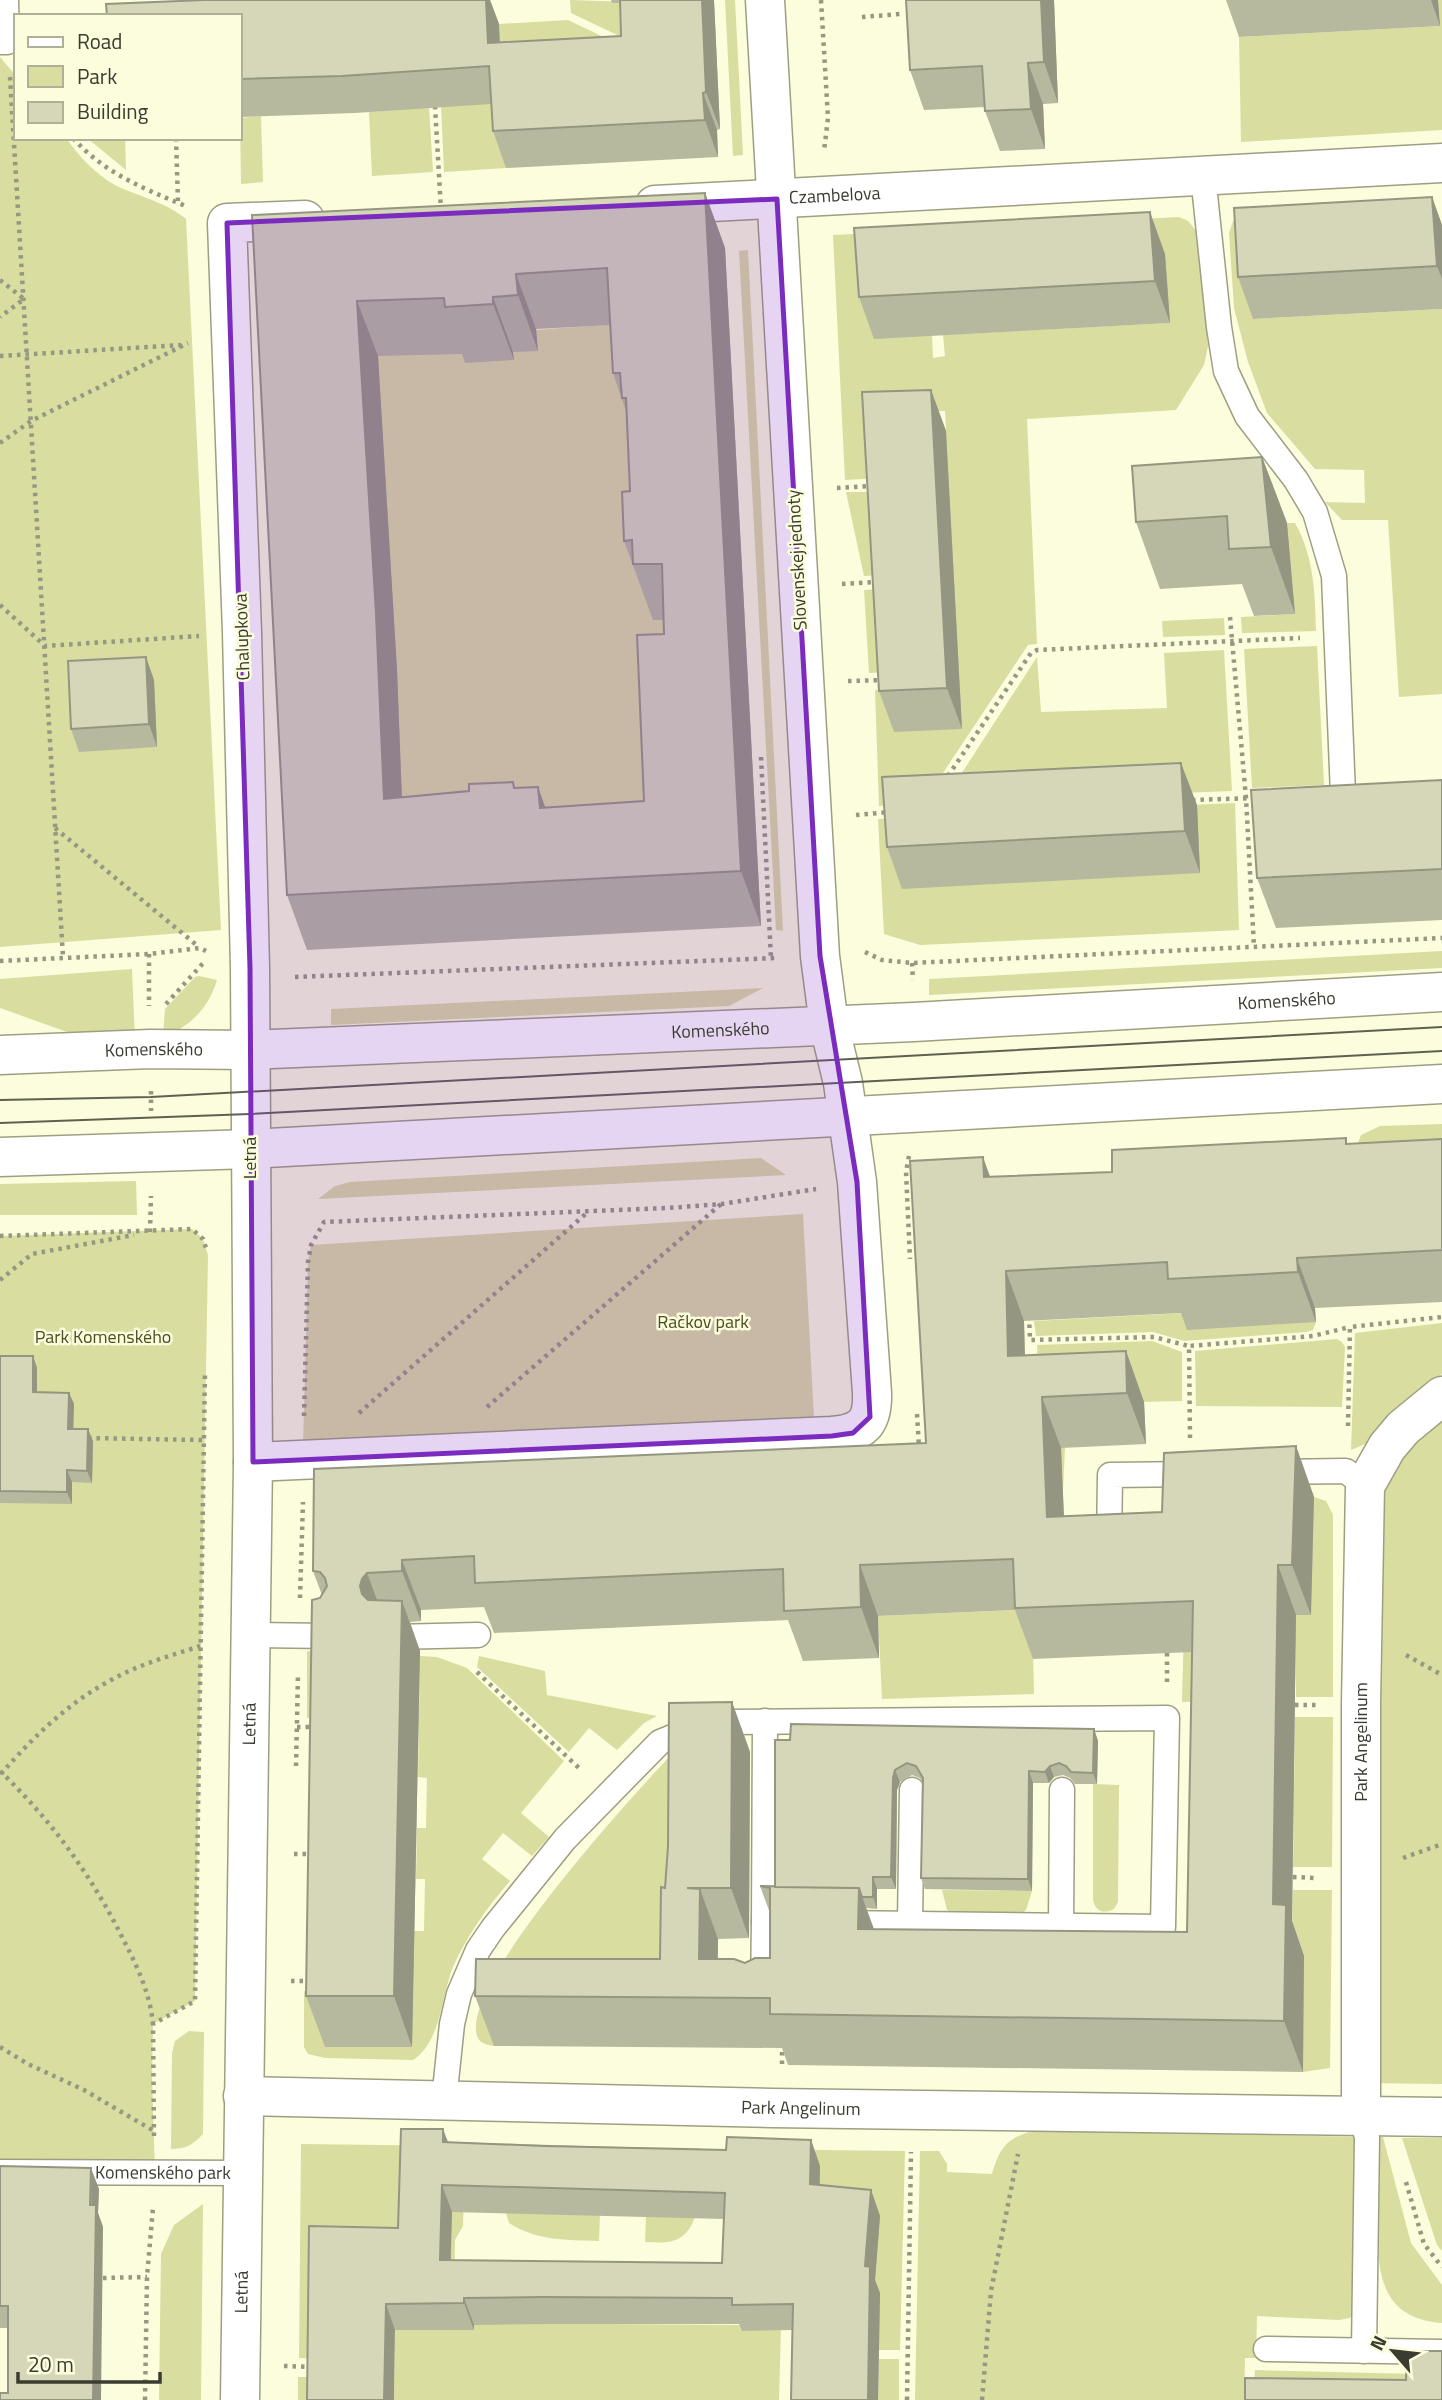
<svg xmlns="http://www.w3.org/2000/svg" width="1442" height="2400" font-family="'Titillium Web',sans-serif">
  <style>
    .green { fill: #dadda0 }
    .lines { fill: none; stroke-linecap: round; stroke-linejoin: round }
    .lane-casing { stroke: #9e9f82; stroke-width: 27 }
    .street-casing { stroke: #9e9f82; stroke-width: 41 }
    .secondary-casing { stroke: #9e9f82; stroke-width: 41 }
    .path { stroke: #969882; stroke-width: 4.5; stroke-dasharray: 3.5 5; stroke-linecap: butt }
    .lane { stroke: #fff; stroke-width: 24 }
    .street { stroke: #fff; stroke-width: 38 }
    .secondary { stroke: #fff; stroke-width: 38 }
    .tram { stroke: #5f6050; stroke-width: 2 }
    .wall { fill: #b7b99e; fill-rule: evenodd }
    .shaded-wall { fill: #959681 }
    .building { fill: #d5d7b8; stroke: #959681; stroke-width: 2; fill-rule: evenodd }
    .marked { fill: #7b2cbf; fill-opacity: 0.2; stroke: #7b2cbf; stroke-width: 5; stroke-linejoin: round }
    .labels { text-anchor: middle; stroke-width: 5; stroke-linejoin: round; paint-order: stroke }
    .street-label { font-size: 18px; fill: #3b3c30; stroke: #fbfddd }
    .park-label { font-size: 18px; fill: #4d4e24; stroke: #fbfddd }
  </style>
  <rect width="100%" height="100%" fill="#fbfddd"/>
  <g class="green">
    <path d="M570,0L632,2L634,43L571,13Z"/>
    <path d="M725,0H735L743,155L733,156Z"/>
    <path d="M1438,0H1442V130L1241,142L1239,37L1440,26Z"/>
    <path d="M568,20L635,52L501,80L499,24Z"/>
    <path d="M0,57L16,76V138H66C79,156 95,174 115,185C139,197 164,201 186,219L221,930L0,947Z"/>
    <path d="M502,103L506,168L444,172L441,106Z"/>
    <path d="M429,107L433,172L372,176L369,112Z"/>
    <path d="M261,116L263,182L241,184L240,118Z"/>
    <path d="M87,138H125L126,170Z"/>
    <path d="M1239,214L1253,319L1442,309V694L1399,697L1388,520H1342L1325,502L1365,503L1364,470L1315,469L1267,413L1248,362L1234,308L1229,233L1233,221Z"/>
    <path d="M1179,217L1188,221L1198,233L1207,319L1208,346L1204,365L1176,410L1027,419L1037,644L1028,645L923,803L879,806L875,690L891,689L956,627L945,411L911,412L880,478L845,480L833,235L912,231L932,335L933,358L945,356L943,335L1169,323L1119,220Z"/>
    <path d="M748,250L783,931L776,930L739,251Z"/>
    <path d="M616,324L681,620L688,790L373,869L347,350L464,353L514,359L513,352L536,330Z"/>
    <path d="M846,492H881L885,575L864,576Z"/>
    <path d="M1287,523H1295C1314,556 1315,593 1316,631L1242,633L1241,617L1295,614Z"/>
    <path d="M886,589L891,672L869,673L864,590Z"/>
    <path d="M1224,618L1225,635L1163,637L1162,621Z"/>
    <path d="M1317,646L1324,785L1252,788L1244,649Z"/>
    <path d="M1224,650L1232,791L943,802L1037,657L1041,712L1167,708L1164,653Z"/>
    <path d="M1235,803L1239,930L920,945L884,934L878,819Z"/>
    <path d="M1442,951V968L929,995V979Z"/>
    <path d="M132,969L135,1040L95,1042L0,1008V979Z"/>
    <path d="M199,976L217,980C209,1007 190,1028 163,1036L165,1009L195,977Z"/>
    <path d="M763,988L729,1006L331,1025V1009Z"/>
    <path d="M1442,1124V1145L1356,1149L1361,1135L1380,1126Z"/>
    <path d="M761,1158L786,1175L318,1199L335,1186L350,1182Z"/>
    <path d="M136,1181L137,1215H0V1184Z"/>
    <path d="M803,1214L814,1418L303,1444L308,1262L311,1245Z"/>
    <path d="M192,1229L203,1239L208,1255L195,2001L153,2024L152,2076L155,2174L0,2172V1236Z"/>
    <path d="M1185,1313L1316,1322L1313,1330L1306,1332L1184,1341L1153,1332L1036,1336L1034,1321Z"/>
    <path d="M1442,1323V1373L1440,1378L1368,1443L1351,1450L1355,1333Z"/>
    <path d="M1337,1339L1342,1342L1345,1347L1342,1407L1196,1406L1195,1351Z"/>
    <path d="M1152,1341L1182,1352V1401L1101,1403L1065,1448L1063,1490L1041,1440L1037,1345Z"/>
    <path d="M1442,1396V2084L1360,2083L1365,1486Z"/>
    <path d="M1314,1497L1326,1501L1333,1515V1697H1296V1615H1311Z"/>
    <path d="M1067,1608L1032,1614L1034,1694L882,1699L878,1616Z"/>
    <path d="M1184,1625L1211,1701L1182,1702Z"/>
    <path d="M307,1651L331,1652L330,1717L307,1718Z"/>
    <path d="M420,1656L437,1657L467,1668L564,1761L521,1813L549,1837L532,1856L503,1833L482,1859L510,1881C488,1906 466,1937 453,1967C441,1997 441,2042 413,2060L325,2058L308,2054L304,2047V1991H326L414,1931H424L425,1879H416L417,1828H426L427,1778L418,1777Z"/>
    <path d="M479,1656L545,1671L547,1695L657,1716L644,1723L617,1750L589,1728L569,1752L477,1667Z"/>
    <path d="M1295,1717H1333L1332,1867H1293Z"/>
    <path d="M677,1749L678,1999L495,2010L494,2046C488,2045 483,2044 479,2040C449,1994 642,1785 677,1749Z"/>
    <path d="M1093,1784L1119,1785L1118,1902L1114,1909C1103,1914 1096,1912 1093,1900Z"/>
    <path d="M942,1890L1032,1891L1026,1910L1020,1915L953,1913L947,1910Z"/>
    <path d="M1293,1890H1332L1330,2068L1303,2072L1304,1956L1291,1955Z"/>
    <path d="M189,2031L204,2032L203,2134C193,2145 185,2149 171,2149L172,2053L175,2041Z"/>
    <path d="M1037,2130L1360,2137L1356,2311L1350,2318L1339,2320L1257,2316L1256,2358H1245L1244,2400H915L920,2151H939L947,2164V2172L992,2174C1000,2146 1008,2137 1037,2130Z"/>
    <path d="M1379,2137H1383L1411,2243L1442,2285V2323C1376,2318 1377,2266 1378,2213C1378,2188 1379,2163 1379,2137Z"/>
    <path d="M1402,2138H1442V2251L1437,2245Z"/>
    <path d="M301,2144L465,2146L463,2226L455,2240L454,2287L433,2330H473V2323L741,2325L782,2290L779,2400H394L396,2286L317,2359L299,2358Z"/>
    <path d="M508,2146L700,2148C699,2176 707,2238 667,2242C660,2243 652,2242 645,2242L646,2216Z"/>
    <path d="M737,2149L905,2151L900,2350H879Z"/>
    <path d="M203,2204L201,2400H159L161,2254L174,2225Z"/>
    <path d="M506,2213L600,2215L599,2241C567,2240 537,2241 509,2223Z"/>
    <path d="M879,2359H899V2400H878Z"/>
    <path d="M1255,2370L1415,2374V2400H1253Z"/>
    <rect x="298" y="2377" width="19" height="23"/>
  </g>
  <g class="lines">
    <defs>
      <g id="lane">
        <path d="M0,42H7L6,0"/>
        <path d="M1203,176L1219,327L1226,371L1247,416L1296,480L1315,512L1334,576L1343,794"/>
        <path d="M1273,1472L1346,1471L1365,1486"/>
        <path d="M1109,1546L1110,1475L1195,1474"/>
        <path d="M250,1635L331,1636"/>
        <path d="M393,1637L478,1635"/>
        <path d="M765,1721L764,1922H802"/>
        <path d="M910,1923L912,1790"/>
        <path d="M1061,1926L1062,1790"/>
        <path d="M763,1991L764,1922"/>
        <path d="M444,2100L452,2024L459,1994L478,1950L493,1928L565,1839L660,1742L699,1726L726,1722L1167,1718L1163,1927L838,1923"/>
        <path d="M1361,2116L1367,2137L1364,2351"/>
        <path id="s1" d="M0,2172L243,2173"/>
        <path d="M1266,2349L1442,2352"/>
      </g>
      <g id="street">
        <path id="s2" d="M655,205L1442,163"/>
        <path d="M253,1462L832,1436C862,1433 873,1424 872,1393L857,1182L843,1083L829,1025L820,956L765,0"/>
        <path id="s3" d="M243,2096L772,2108L1442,2117"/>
        <path id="s4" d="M1361,2116V1704L1365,1486L1387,1447L1403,1428L1442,1396"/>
        <path id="s5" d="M240,2400L253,1462L250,968L242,632L227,223L305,220"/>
      </g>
      <g id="secondary">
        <path id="s6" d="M0,1055L150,1049L250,1050L914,1022L1442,992"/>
        <path d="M0,1157L250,1149L1442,1084"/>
      </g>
    </defs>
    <use href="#lane" class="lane-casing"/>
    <use href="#street" class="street-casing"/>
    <use href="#secondary" class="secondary-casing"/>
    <g class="path">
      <path d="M821,0L828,118L824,151"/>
      <path d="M862,17L900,14"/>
      <path d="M10,77L63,957"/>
      <path d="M435,106L441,210"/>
      <path d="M73,138C105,174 145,189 188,207"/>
      <path d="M176,138L178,202"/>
      <path d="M0,280L24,299L0,317"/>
      <path d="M0,356L181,345"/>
      <path d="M0,443L31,421L188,343"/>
      <path d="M837,488L872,486"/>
      <path d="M842,584L877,582"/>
      <path d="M0,605L45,646L199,636"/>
      <path d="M1230,617L1246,798L1254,947"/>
      <path d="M848,681L883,680"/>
      <path d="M761,757L771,959"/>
      <path d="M948,776L1031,653L1037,650L1300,638"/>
      <path d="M1192,800L1256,798"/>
      <path d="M856,815L889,812"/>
      <path d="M55,828L199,947"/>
      <path d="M865,952L882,960L912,963L1442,938"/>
      <path d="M149,954V1006"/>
      <path d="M0,961L149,954L200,948L206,951"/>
      <path d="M912,963L913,980"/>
      <path d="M295,977L776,958"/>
      <path d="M166,1004L205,961"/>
      <path d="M151,1091V1111"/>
      <path d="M909,1156L906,1172L910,1259"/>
      <path d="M150,1232L151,1196"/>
      <path d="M0,1236L192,1229L203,1239L206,1248"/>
      <path d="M0,1280L32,1254L134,1235"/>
      <path d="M1029,1316L1030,1340L1154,1337L1189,1346"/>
      <path d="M487,1407L721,1204"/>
      <path d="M359,1413L589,1211"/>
      <path d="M917,1414L919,1447"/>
      <path d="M304,1416L308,1262L311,1245L324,1222L667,1208L722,1204L816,1189"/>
      <path d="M1348,1426L1350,1327L1442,1317"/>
      <path d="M88,1438L203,1440"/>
      <path d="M1190,1438L1189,1346L1313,1336L1350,1327"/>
      <path d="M300,1598L303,1502"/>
      <path d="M1406,1655L1442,1675"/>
      <path d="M477,1672L580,1769"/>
      <path d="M1167,1682V1648"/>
      <path d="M1295,1705H1319"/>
      <path d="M297,1727H314"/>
      <path d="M296,1766L298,1673"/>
      <path d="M0,1771C51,1820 92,1876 123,1939C137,1966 150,1993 153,2024"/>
      <path d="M1,1774C33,1737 69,1702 113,1679C140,1664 170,1656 200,1646"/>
      <path d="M294,1854H313"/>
      <path d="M1403,1858L1442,1844"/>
      <path d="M1293,1877L1316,1878"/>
      <path d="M291,1981H311"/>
      <path d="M0,2047L28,2064L84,2090L154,2131"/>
      <path d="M782,2064V2045"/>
      <path d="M154,2136L153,2024L195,2001L205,1372"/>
      <path d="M1406,2182L1424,2244L1442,2267"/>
      <path d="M103,2278L147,2277"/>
      <path d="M284,2366L313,2367"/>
      <path d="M145,2400L147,2277L153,2208"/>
      <path d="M907,2400L911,2152"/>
      <path d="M982,2400L991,2291L1018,2154"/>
    </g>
    <use href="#lane" class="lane"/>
    <use href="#street" class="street"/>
    <use href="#secondary" class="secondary"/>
    <g class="tram">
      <path d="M0,1100L151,1097L1442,1027"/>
      <path d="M0,1123L250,1114L1442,1051"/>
    </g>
  </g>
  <g class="wall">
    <path d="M204,0H490L499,24L500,42L621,36L620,3H612L611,0H714L720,129L717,130L718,157L506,168L493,131L491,104L355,113L240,117V16Z"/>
    <path d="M906,0H1054L1058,103L1043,104L1045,149L1000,151L985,111V107L924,110L910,70Z"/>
    <path d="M1226,0H1438L1440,26L1239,37Z"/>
    <path d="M705,193L725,248L761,926L307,950L287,895L252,215ZM611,325L613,373L626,411L630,491L624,541L653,620H664V634L644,801L545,807L515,788L513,782L469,791L402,797L397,670L378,356L462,354L465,363L514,360L513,352L538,351L536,329Z"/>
    <path d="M1432,197L1442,225V309L1253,319L1238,277Z"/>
    <path d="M1165,254L1170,323L874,339L859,297Z"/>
    <path d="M931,390L946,431L962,729L894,732L879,691Z"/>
    <path d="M1262,457L1287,523L1295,614L1254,616L1242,584L1160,589L1136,522Z"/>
    <path d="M154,680L157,747L79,752L71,729Z"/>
    <path d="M1442,780V920L1276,928L1257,878Z"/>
    <path d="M1197,805L1200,873L902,889L887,847Z"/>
    <path d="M1442,1139V1302L1315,1308L1316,1322L1187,1330L1181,1313L1024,1321L1025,1355L1126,1351L1144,1402L1146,1444L1061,1448L1064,1516L1162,1512L1296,1446L1314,1497L1311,1615H1296L1292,1921L1304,1956L1303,2072L788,2065L782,2048L494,2046L475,1996L660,1959L665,1888L732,1702L750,1752L749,1938L718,1939V1959L745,1963L770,1958V1913L760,1886L775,1887V1740L1094,1729L1098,1741L1097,1784H1075L1070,1778L1063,1775L1054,1777L1049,1783H1033L1032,1891L925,1889L921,1878L922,1782L920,1778L912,1775L900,1782L897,1790L896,1889H877V1909L866,1908L874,1929L1187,1932L1192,1652L1033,1659L1015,1610L878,1616L879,1658L803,1661L788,1620L494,1633L484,1607L421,1610V1621L410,1622L420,1651L412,2047H325L306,1996L320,1598L322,1595L313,1571L926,1443L990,1177L1112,1172L1348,1144Z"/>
    <path d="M0,1356H33L37,1368V1392L69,1393L74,1404L73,1429L93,1441L92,1483L72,1482V1504L0,1503Z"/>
    <path d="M811,2140L820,2166V2185L871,2190L880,2216L875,2280L880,2293L878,2400H791L792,2330L742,2331L739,2324H552L474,2325V2330H395L307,2400L448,2142L726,2150ZM452,2212L724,2219L722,2263L450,2260Z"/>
    <path d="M0,2166L99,2189L98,2213L103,2227L8,2393V2328H0Z"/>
  </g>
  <g class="shaded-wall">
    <path d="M486,0H490L499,24L501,80L488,43Z"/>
    <path d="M702,0H714L720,129L706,92Z"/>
    <path d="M1041,0H1054L1058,103L1044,62Z"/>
    <path d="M1431,0H1438L1440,26Z"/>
    <path d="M1028,63L1043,104L1045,149L1031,109Z"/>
    <path d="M703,93L717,130L718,157L705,120Z"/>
    <path d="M705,193L725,248L761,926L741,871Z"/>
    <path d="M1432,197L1442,225V279L1437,266Z"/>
    <path d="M1150,212L1165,254L1170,323L1155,281Z"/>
    <path d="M516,274L536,329L538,351L518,295Z"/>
    <path d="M493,297L513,352L514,360L493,304Z"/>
    <path d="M357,301L378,356L397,670L404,855L384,799Z"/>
    <path d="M931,390L946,431L962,729L947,688Z"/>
    <path d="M1262,457L1287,523L1295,614L1271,547Z"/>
    <path d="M146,657L154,680L157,747L149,724Z"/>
    <path d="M1181,763L1197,805L1200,873L1185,831Z"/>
    <path d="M538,787L558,843L540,808Z"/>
    <path d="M983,1157L1001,1207L984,1177Z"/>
    <path d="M1297,1258L1315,1308L1316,1322L1298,1272Z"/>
    <path d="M1006,1271L1024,1321L1026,1406L1008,1356Z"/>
    <path d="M1126,1351L1144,1402L1146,1444L1127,1393Z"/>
    <path d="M33,1356L37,1368V1404L33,1392Z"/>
    <path d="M69,1393L74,1404L73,1440L68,1429Z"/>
    <path d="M1042,1397L1061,1448L1066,1568L1047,1517Z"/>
    <path d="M88,1429L93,1441L92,1483L87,1471Z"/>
    <path d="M1296,1446L1314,1497L1311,1615L1292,1565Z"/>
    <path d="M67,1470L72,1482V1504L67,1492Z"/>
    <path d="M402,1560L421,1610V1621L402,1571Z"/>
    <path d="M860,1565L878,1616L879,1658L861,1607Z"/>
    <path d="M1278,1565L1296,1615L1292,1921L1304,1956L1303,2072L1284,2021L1273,1904Z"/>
    <path d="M367,1573L386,1624L362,1594L360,1586L362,1579Z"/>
    <path d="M402,1601L420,1651L412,2047L394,1996Z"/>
    <path d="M732,1702L750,1752L749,1938L731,1888Z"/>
    <path d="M1094,1729L1098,1741L1097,1784L1093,1773Z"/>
    <path d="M1050,1766L1054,1777L1049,1783L1045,1772Z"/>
    <path d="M895,1770L900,1782L897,1790L896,1889L891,1877L893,1778Z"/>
    <path d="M1029,1771L1033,1783L1032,1891L1028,1879Z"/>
    <path d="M873,1877L877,1889V1909L873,1897Z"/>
    <path d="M859,1888L877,1938L858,1929Z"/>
    <path d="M700,1889L718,1939L717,1997L699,1959Z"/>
    <path d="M443,2129L453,2155L443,2142Z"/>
    <path d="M811,2140L820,2166L819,2210L810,2184Z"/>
    <path d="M91,2168L99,2189L98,2213L103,2227L101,2400H93Z"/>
    <path d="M442,2185L452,2212L450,2286L440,2260Z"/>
    <path d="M871,2190L880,2216L875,2280L880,2293L878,2400H868L865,2266Z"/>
    <path d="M464,2298L474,2325V2330L464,2303Z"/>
    <path d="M386,2304L395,2330L394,2400H384Z"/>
  </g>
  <g class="building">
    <path d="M204,0H486L488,43L621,36L620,0H702L706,92L703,93L705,120L493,131L489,66L342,76L240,79V16H107L106,4Z"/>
    <path d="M906,0H1041L1044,62L1028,63L1031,109L985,111L982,66L910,70Z"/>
    <path d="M705,193L741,871L287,895L252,215ZM607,268L613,373H620L622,398H626L630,491L622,492L624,541L632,540L633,564H662L664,634L637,635L644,801L540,808L538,787L514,788L513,782L469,784V791L384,799L376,614L357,301L444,298L445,307L493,304V297L518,295L516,274Z"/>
    <path d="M1432,197L1437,266L1238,277L1234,208Z"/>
    <path d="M1150,212L1155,281L859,297L854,228Z"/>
    <path d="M931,390L947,688L879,691L862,392Z"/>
    <path d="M1262,457L1271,547L1229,549L1227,516L1136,522L1132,466Z"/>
    <path d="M146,657L149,724L71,729L68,661Z"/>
    <path d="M1181,763L1185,831L887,847L882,777Z"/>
    <path d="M1442,780V869L1257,878L1251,790Z"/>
    <path d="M1346,1138V1144L1442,1139V1250L1297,1258L1298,1272L1168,1279L1167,1262L1006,1271L1008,1356L1126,1351L1127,1393L1042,1397L1047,1517L1162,1512L1164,1453L1296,1446L1292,1565H1278L1273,1904L1286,1905L1284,2021L770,2014V1998L475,1996L476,1959H660L661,1887L665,1888L668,1846L669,1703L732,1702L731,1888H687L700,1889L699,1959H734L745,1963L755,1958H770V1888L760,1886L859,1888L858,1929L1187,1932L1193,1601L1015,1608L1013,1559L860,1565L861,1607L784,1611L783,1569L475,1583L474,1556L402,1560V1571L367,1573L362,1579L360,1586L362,1594L368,1600L402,1601L394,1996H306L312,1600L320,1598L327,1586L325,1578L320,1572L313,1571L314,1469L926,1443L910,1161L983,1157L984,1177L1112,1172V1150Z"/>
    <path d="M0,1356H33V1392L69,1393L68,1429H88L87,1471L67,1470V1492L0,1491Z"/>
    <path d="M791,1724L1094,1729L1093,1773L1071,1772L1066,1766L1059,1763L1050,1766L1045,1772L1029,1771L1028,1879L921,1878L923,1778L916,1766L907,1763L895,1770L893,1778L891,1877H873V1897H862L859,1888L775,1887V1740H790Z"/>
    <path d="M401,2129H443V2142L544,2146L726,2150L727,2137L811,2140L810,2184L871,2190L865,2266L870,2267L868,2400H791L793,2304L732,2305V2298L542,2297L464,2298V2303L386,2304L384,2400H307L309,2226L398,2228ZM442,2185L725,2193L722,2263L440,2260Z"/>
    <path d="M0,2166L91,2168L90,2205H96L93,2400H0V2393H8V2306H0Z"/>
    <path d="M1407,2351H1442V2400H1245V2378L1406,2380Z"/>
  </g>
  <path class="marked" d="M777,199L820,956L857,1182L870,1417L853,1433L832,1436L253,1462L250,968L227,223Z"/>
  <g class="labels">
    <g class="street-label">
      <text dy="6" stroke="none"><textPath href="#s2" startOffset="180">Czambelova</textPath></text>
      <text transform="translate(797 560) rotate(-93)" y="6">Slovenskej jednoty</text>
      <text transform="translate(242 637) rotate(-92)" y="6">Chalupkova</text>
      <text dy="6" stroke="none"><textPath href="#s6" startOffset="1288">Komenského</textPath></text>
      <text dy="6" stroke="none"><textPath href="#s6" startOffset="721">Komenského</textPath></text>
      <text dy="6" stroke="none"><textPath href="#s6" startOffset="154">Komenského</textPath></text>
      <text transform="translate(250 1158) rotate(-90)" y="6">Letná</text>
      <text dy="6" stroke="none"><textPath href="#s5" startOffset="676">Letná</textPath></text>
      <text dy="6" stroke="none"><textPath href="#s4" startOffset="374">Park Angelinum</textPath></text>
      <text dy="6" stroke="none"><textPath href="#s3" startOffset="558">Park Angelinum</textPath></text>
      <text dy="6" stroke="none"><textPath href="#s1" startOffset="163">Komenského park</textPath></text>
      <text dy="6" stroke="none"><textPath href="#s5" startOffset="108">Letná</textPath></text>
    </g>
    <g class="park-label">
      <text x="703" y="1328">Račkov park</text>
      <text x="103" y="1343">Park Komenského</text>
    </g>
  </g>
  <rect x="14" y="14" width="228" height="126" fill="#fbfddd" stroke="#aeb098" stroke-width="2"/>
  <rect x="28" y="37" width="35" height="10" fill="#ffffff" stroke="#aeb098" stroke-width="2"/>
  <text x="77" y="49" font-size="21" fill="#3b3c30">Road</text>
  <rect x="28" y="66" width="35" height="21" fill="#dadda0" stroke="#aeb098" stroke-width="2"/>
  <text x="77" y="84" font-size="21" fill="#3b3c30">Park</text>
  <rect x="28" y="102" width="35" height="21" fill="#d5d7b8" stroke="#aeb098" stroke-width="2"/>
  <text x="77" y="119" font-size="21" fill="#3b3c30">Building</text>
  <g transform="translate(1393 2351) rotate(298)" stroke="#fbfddd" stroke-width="5" paint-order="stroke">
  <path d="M0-5L12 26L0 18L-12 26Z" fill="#3b3c30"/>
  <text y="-10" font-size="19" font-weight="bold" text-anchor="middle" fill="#3b3c30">N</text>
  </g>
  <path d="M18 2372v10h142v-10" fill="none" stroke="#3b3c30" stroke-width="3.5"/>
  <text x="28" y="2372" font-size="21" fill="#3b3c30" stroke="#fbfddd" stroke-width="5" paint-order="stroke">20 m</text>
</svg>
